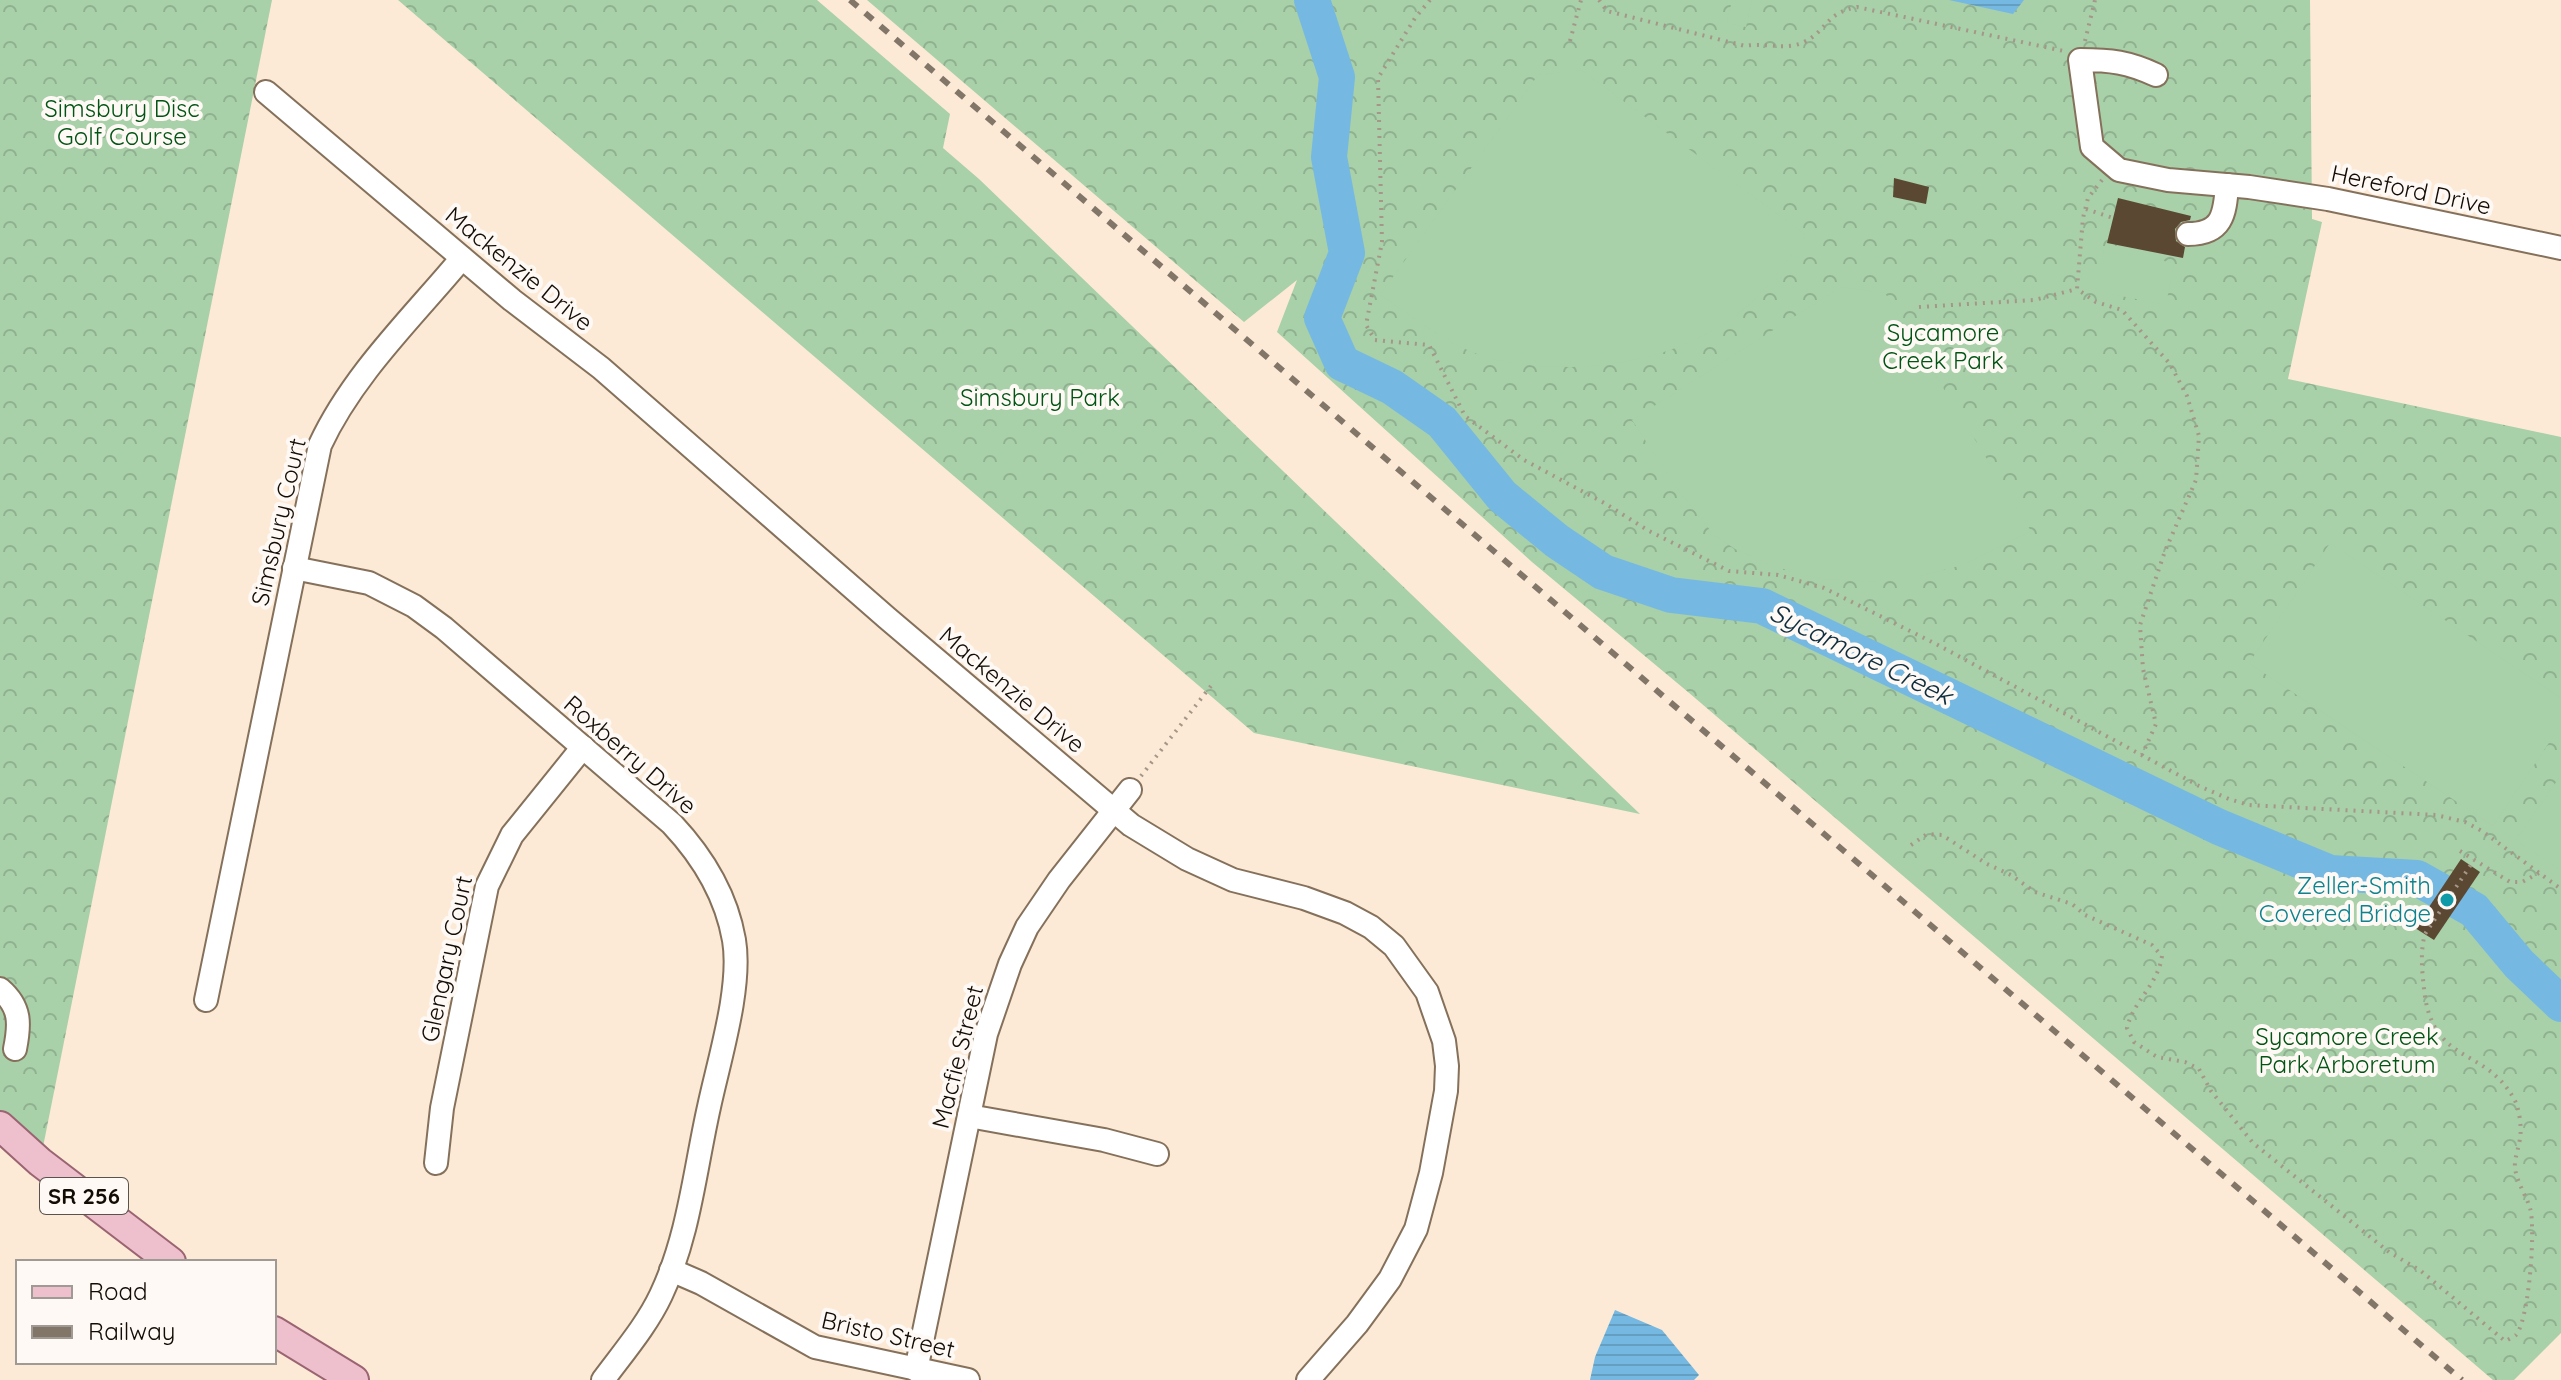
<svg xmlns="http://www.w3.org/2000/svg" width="2561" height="1380" font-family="Quicksand,sans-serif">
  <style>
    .forest { fill: url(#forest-crowns) }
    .garden { fill: #a8d0a9 }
    .water { fill: url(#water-rules) }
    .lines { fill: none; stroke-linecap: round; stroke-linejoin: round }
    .river { stroke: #75b9e2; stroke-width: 36 }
    .building { fill: #5b4833 }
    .minor-casing { stroke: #85715b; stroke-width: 26 }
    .major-casing { stroke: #9a6472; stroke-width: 32 }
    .path { stroke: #a59788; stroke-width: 4; stroke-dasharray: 2 6; stroke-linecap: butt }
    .minor { stroke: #fff; stroke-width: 22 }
    .major { stroke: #eebfcd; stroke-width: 28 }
    .rail { stroke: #827669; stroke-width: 6; stroke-dasharray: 10 10; stroke-linecap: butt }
    .culture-dot { fill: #0f9aa8; stroke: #fef9f5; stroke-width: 3 }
    .labels { text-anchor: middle; stroke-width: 8; stroke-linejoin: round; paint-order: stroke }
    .shield { fill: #fef9f5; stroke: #5a534d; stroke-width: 2 }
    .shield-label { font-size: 22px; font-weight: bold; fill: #130c05 }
    .park-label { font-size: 24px; fill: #005414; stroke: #fef9f5 }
    .street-label { font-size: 24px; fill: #130c05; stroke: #fef9f5 }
    .culture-label { font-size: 24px; fill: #0d838f; stroke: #fef9f5; text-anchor: end }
    .water-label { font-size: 26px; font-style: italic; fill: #0d2c3d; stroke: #fef9f5 }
  </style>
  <defs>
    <pattern id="forest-crowns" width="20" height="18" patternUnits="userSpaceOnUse" patternTransform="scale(2)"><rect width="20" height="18" fill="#a8d0a9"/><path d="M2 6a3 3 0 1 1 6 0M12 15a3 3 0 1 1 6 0" fill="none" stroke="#90b190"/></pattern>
    <pattern id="water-rules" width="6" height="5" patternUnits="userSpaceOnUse" patternTransform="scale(2)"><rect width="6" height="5" fill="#75b9e2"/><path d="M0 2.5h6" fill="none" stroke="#649ec0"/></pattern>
  </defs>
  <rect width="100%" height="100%" fill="#fcead6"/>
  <g class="forest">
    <path d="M0,0H272L40,1162L0,1126Z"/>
    <path d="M398,0H817L950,114L943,148L979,179L1640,814L1254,733Z"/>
    <path d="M867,0H2310L2312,219L2322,222L2288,379L2561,437V1333L2514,1380H2493L1688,692L1532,562L1277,332L1297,280L1244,322Z"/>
  </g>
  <g class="garden">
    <path d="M1732,0H1752L1746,27L1727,23Z"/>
    <path d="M1581,70L1806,235C1794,251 1782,268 1769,284C1720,342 1645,365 1571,367C1536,367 1495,364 1463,348C1434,335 1407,312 1380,295L1538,75Z"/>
    <path d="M2104,249L2174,263L2166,305L2096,291Z"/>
    <path d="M1841,287L1885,293L2031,531L1963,565L1916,577L1881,582L1820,579L1776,567L1735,549L1714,535L1675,486L1632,420Z"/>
    <path d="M2330,543L2561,698V725L2493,826L2249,663Z"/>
    <path d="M2561,775V871L2516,840Z"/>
  </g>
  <g class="water">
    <path d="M1949,0H2024L2013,14Z"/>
    <path d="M1615,1310L1662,1330L1699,1375L1694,1380H1590L1595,1357Z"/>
  </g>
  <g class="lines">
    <path class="river" d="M1312,0L1337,77L1329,157L1347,253L1322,318L1342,363L1392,387L1442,422L1502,496L1557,541L1603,572L1671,595L1762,606L2219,827L2330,873L2417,878L2474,910L2519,964L2561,1004"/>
  </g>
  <g class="building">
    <path d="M1894,178L1929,187L1926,204L1893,197Z"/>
    <path d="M2118,198L2191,216L2190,220L2181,222L2175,229L2176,241L2185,247L2183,258L2107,243Z"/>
    <path d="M2461,859L2480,872L2434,940L2415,928Z"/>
  </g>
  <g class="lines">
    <defs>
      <g id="minor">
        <path d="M2156,75C2128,62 2111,60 2080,60L2092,147L2119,170L2168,180L2249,187L2328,199L2561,248"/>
        <path d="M266,92L512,300L601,368L887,618L1131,825L1187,859L1233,880L1304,898L1345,913L1371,927L1394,946L1427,992L1444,1041L1447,1066L1446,1091L1431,1173L1416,1229L1390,1279L1357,1324L1308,1380"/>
        <path d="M2188,234C2222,234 2225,215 2227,185"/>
        <path d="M294,568L369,583L414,606L444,628L672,824C703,857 726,894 734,940C742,987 719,1060 709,1107C695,1169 689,1236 661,1295C647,1325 623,1353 603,1380"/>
        <path d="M0,989C21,1007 20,1024 15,1049"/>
        <path d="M206,1000L320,445C353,374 413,317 462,258"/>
        <path d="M969,1116L1104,1140L1157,1154"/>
        <path d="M436,1163L442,1108L487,886L512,835L583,747"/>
        <path d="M671,1270L701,1283L815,1347L968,1380"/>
        <path d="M916,1370L986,1034L1010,964L1027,927L1059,880L1130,790"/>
      </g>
      <g id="major">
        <path d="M0,1126L40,1162L171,1262"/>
        <path d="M274,1331L354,1380"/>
      </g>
    </defs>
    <use href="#minor" class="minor-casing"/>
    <use href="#major" class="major-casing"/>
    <g class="path">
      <path d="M1430,0L1415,18L1378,78L1382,242L1366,325L1375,340L1429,345L1465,416L1524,460L1606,504L1649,531L1729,571L1778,575L1824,588L1936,644L2199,786L2229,799L2249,805L2436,815L2465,822L2482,831L2561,889"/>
      <path d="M1599,0L1607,11L1745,46C1764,42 1786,51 1804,42C1827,31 1825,13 1857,7L2064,51"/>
      <path d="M1570,41L1581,0"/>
      <path d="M2085,41L2095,0"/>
      <path d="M2102,180L2088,198L2083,218L2077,289L2096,302L2122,310L2170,364L2187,396L2199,436L2196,480L2165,551L2140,625L2143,669L2156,724L2142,755"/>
      <path d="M2086,209L2113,218"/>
      <path d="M1919,307L2034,300L2077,289"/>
      <path d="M1141,776L1214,682"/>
      <path d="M1911,845L1927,834L1942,835L1987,864L2011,875L2035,892L2072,904L2085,915L2152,945L2162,956C2158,985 2133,1001 2127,1028L2134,1042L2157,1057L2185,1062L2199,1069L2211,1091L2253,1143L2389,1252L2421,1271L2505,1341C2506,1341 2515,1336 2516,1335C2529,1320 2536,1228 2530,1208C2526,1195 2517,1183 2515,1168C2514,1159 2519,1148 2520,1138C2522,1127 2519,1106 2513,1097C2483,1046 2432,1065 2424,989C2422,970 2420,952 2425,934L2474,860"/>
      <path d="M2460,851L2510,882H2522L2539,873"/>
    </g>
    <use href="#minor" class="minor"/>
    <use href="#major" class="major"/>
    <path class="rail" d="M850,0L2462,1380"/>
  </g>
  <circle class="culture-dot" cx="2447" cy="900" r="8"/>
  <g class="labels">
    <rect class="shield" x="40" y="1178" width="88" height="36" rx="6"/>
    <g class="shield-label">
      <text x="84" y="1204">SR 256</text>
    </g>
    <g class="park-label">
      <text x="122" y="117">Simsbury Disc<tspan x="122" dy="28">Golf Course</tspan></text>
      <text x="1943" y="341">Sycamore<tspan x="1943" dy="28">Creek Park</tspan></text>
      <text x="1040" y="406">Simsbury Park</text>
      <text x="2347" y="1045">Sycamore Creek<tspan x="2347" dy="28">Park Arboretum</tspan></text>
    </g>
    <g class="street-label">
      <text transform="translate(2411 190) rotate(12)" y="8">Hereford Drive</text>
      <text transform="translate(519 269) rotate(39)" y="8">Mackenzie Drive</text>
      <text transform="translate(279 522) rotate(-77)" y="8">Simsbury Court</text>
      <text transform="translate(1012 690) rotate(40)" y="8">Mackenzie Drive</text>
      <text transform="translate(630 755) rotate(41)" y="8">Roxberry Drive</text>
      <text transform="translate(447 959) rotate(-78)" y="8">Glengary Court</text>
      <text transform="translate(958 1057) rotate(-76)" y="8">Macfie Street</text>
      <text transform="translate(888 1335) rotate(13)" y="8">Bristo Street</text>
    </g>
    <g class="culture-label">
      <text x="2431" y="894">Zeller-Smith<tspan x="2431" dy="28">Covered Bridge</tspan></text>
    </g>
    <g class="water-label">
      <text transform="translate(1861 654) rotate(26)" y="9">Sycamore Creek</text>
    </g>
  </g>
  <rect x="16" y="1260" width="260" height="104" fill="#fef9f5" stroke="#a09a95" stroke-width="2"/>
  <rect x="32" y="1286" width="40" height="12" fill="#eebfcd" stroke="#a09a95" stroke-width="2"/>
  <text x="88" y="1300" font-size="24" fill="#130c05">Road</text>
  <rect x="32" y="1326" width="40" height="12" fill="#827669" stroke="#a09a95" stroke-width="2"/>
  <text x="88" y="1340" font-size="24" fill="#130c05">Railway</text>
</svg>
